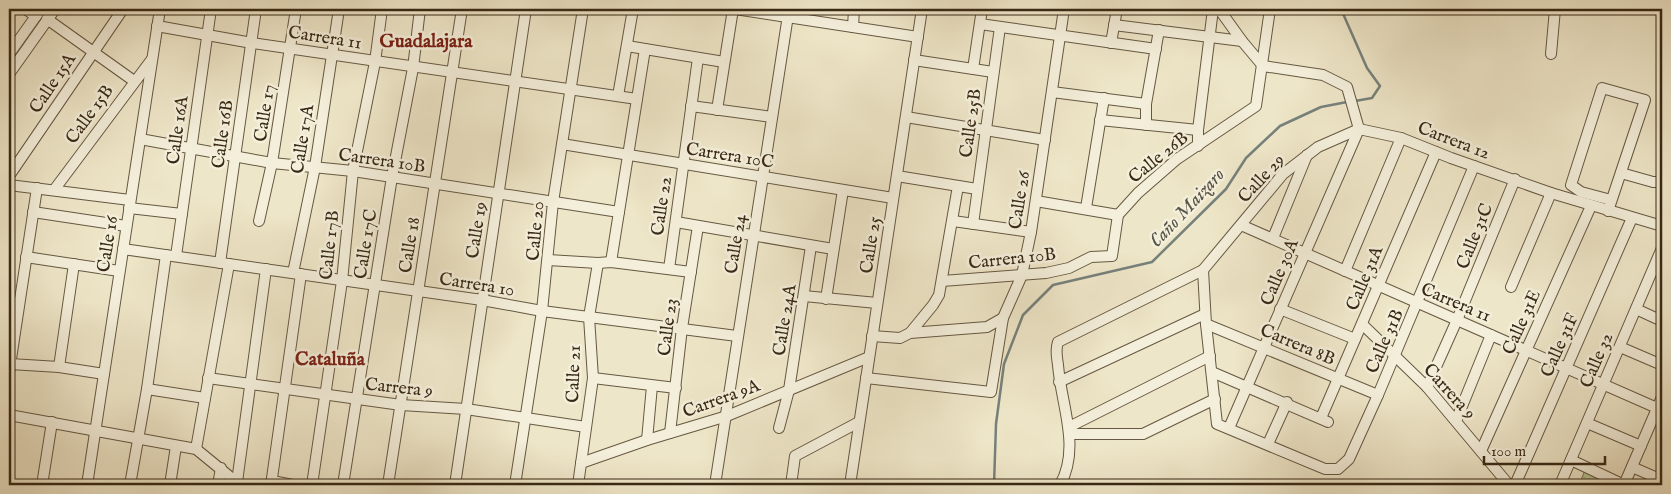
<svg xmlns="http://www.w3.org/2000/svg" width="1671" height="494" font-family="'IM FELL English',serif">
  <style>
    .forest { fill: url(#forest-crowns); stroke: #777856 }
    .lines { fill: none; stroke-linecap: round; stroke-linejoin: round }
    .stream { stroke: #76817c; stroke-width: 2.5 }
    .minor-casing { stroke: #665842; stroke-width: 12 }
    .minor { stroke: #f4efdb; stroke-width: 10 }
    .labels { text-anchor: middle; stroke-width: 5; stroke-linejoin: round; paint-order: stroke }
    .street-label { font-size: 18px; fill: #382915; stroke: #f4efdb }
    .neighbourhood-label { font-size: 19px; font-weight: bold; fill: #7a1f14; stroke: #f4efdb }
    .water-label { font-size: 19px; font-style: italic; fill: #575549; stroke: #f4efdb }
  </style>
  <defs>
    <pattern id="forest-crowns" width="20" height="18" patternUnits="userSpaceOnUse" patternTransform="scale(1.25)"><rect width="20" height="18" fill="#b6c698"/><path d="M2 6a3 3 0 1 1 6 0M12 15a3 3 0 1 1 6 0" fill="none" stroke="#9daa82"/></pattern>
  </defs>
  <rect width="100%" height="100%" fill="#eee6c8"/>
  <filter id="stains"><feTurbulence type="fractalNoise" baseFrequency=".004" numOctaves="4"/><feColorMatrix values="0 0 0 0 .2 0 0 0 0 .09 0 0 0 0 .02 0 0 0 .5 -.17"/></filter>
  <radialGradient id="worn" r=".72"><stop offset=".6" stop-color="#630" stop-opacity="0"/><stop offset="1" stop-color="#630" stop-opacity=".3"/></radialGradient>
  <path class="forest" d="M1585,470L1613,481L1611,485H1579Z"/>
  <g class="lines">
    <g class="stream">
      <path d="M1341,9L1367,68L1380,86L1372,98L1355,101"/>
      <path d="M994,485L996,424L1004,364L1023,315L1053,285L1152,262L1226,189L1246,158L1280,126L1321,107L1347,102"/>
    </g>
    <defs>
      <g id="minor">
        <path d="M25,9L36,16"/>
        <path d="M735,9L918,37"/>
        <path d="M1219,9L1242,41L1263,66L1323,75L1347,87L1359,129L1229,428"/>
        <path d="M47,19L134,81"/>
        <path d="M980,24L1156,49"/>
        <path d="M1114,25L1242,41"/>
        <path d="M157,26L252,43L637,99"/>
        <path d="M853,27L854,9"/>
        <path d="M1111,43L1117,9"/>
        <path d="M627,46L724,62"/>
        <path d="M9,54L41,9"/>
        <path d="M1551,54L1555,9"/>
        <path d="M914,60L993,72"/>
        <path d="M973,69L982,9"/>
        <path d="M9,74L55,9"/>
        <path d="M1052,92L1146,104"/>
        <path d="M618,96L633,9"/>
        <path d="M691,106L772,117"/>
        <path d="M717,110L733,9"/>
        <path d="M906,117L1045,140"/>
        <path d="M1100,120L1198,130"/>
        <path d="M1146,125V104L1159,30"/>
        <path d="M1359,129L1401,138L1451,158L1551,193L1662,226"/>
        <path d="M140,139L272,163L353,171L619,212"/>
        <path d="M562,144L893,198"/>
        <path d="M1198,146V130L1213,9"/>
        <path d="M1621,173L1653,182H1662"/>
        <path d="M9,176L123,9"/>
        <path d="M897,176L977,189"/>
        <path d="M9,185L130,200"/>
        <path d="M54,190L152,59"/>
        <path d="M1036,201L1118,215"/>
        <path d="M129,208L182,214"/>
        <path d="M1086,208L1104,98"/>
        <path d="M1608,211L1645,100L1602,88L1571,185L1581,192L1611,200"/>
        <path d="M33,212L126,226"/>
        <path d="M259,221L272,163L296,9"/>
        <path d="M953,221L1031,232"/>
        <path d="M676,222L833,249"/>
        <path d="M973,224L1000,27"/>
        <path d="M1241,225L1657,408"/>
        <path d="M1273,238L1307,155"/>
        <path d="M123,249L482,300L542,311L737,336"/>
        <path d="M176,256L211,9"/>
        <path d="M26,257L119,271"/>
        <path d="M548,260L598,263L611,262L691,272"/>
        <path d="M611,262L645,49"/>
        <path d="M220,263L256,9"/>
        <path d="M669,269L698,58"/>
        <path d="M1203,270L1206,324L1217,424L1325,469H1338L1349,459L1378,395L1474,166"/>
        <path d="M1345,271L1401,138"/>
        <path d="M293,273L315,167L339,9"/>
        <path d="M942,281L1046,273L1069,268L1091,257L1112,256L1118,215L1138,193L1177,159L1256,106L1270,9"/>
        <path d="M1511,287L1551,193"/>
        <path d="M804,296L877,303"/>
        <path d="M826,299L843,190"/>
        <path d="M9,302L19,304"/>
        <path d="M1280,309L1355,339"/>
        <path d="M1636,309L1662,321"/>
        <path d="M1206,324L1378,395"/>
        <path d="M1362,324L1427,387L1509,485"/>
        <path d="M910,333L933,305L939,295L958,186"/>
        <path d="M872,336L900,338L910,333L987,327L1003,318"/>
        <path d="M1620,347L1662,365"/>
        <path d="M10,364L59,367L104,374"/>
        <path d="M59,367L74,264"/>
        <path d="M9,372L37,188"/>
        <path d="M1212,372L1328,422"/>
        <path d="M208,378L401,405L466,409L586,427"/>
        <path d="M593,378L676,388"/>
        <path d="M866,378L991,392L1003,318L1022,275L1031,232L1064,9"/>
        <path d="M1059,382L1205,314"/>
        <path d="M1427,387L1457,320L1515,179"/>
        <path d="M147,389L205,398"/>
        <path d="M9,415L196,449L240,485"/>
        <path d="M1321,418L1436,152"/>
        <path d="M1456,421L1491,335"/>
        <path d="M1587,423L1641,446"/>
        <path d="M1069,427L1210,356"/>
        <path d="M779,428L789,390L811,246"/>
        <path d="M670,433L682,328L698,226"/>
        <path d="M1069,434H1143L1215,399"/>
        <path d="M647,440L652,386"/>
        <path d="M1268,444L1287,402"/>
        <path d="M196,449L229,264"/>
        <path d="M1481,451L1591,206"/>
        <path d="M1571,460L1624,485"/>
        <path d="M581,463L647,440L727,416L869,357"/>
        <path d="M1632,467L1662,480"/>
        <path d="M272,481L293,485"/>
        <path d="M237,482L266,269"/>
        <path d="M42,485L52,422"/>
        <path d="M87,485L160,9"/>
        <path d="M130,485L147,389L166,255"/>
        <path d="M170,485L176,446"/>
        <path d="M218,485L221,468"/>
        <path d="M271,485L301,274"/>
        <path d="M312,485L342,281L353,171L375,62L382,9"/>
        <path d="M343,485L392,177L413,68L420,9"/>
        <path d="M388,485L462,9"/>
        <path d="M455,485L526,9"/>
        <path d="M515,485L542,311L553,202L583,9"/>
        <path d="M578,485L593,378L589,317L598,263"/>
        <path d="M715,485L789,9"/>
        <path d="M791,485L795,456L859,422"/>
        <path d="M850,485L922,9"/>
        <path d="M1060,485C1081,447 1061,405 1058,365C1057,357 1055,350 1058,342L1203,270L1283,174L1318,147L1359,129"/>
        <path d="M1515,485L1632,218"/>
        <path d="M1560,485L1662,248"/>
        <path d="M1624,485L1662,397"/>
      </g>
    </defs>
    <use href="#minor" class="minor-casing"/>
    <use href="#minor" class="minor"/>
  </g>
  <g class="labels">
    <g class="street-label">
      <text transform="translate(325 37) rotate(9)" y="6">Carrera 11</text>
      <text transform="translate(52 83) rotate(-56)" y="6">Calle 15A</text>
      <text transform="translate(264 113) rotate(-81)" y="6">Calle 17</text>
      <text transform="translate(89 114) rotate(-54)" y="6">Calle 15B</text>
      <text transform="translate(970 123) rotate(-82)" y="6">Calle 25B</text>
      <text transform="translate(177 130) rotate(-82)" y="6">Calle 16A</text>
      <text transform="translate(222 134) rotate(-82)" y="6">Calle 16B</text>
      <text transform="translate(302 139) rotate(-81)" y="6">Calle 17A</text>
      <text transform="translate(1454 140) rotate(21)" y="6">Carrera 12</text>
      <text transform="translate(730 155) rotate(9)" y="6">Carrera 10C</text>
      <text transform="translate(1158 157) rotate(-39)" y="6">Calle 26B</text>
      <text transform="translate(382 160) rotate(8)" y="6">Carrera 10B</text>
      <text transform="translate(1261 178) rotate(-47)" y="6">Calle 29</text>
      <text transform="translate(1019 200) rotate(-81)" y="6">Calle 26</text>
      <text transform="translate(661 206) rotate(-82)" y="6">Calle 22</text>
      <text transform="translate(476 230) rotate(-81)" y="6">Calle 19</text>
      <text transform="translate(535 231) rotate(-85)" y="6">Calle 20</text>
      <text transform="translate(1474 236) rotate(-68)" y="6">Calle 31C</text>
      <text transform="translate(107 244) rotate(-81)" y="6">Calle 16</text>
      <text transform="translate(365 244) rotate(-81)" y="6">Calle 17C</text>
      <text transform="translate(735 244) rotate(-81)" y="6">Calle 24</text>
      <text transform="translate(329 245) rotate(-84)" y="6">Calle 17B</text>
      <text transform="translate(409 245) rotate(-81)" y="6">Calle 18</text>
      <text transform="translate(870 245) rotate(-81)" y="6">Calle 25</text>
      <text transform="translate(1012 258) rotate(-6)" y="6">Carrera 10B</text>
      <text transform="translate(1279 272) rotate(-67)" y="6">Calle 30A</text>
      <text transform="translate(1364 278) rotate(-67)" y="6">Calle 31A</text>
      <text transform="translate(477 284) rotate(9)" y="6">Carrera 10</text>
      <text transform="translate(1456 302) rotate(23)" y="6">Carrera 11</text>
      <text transform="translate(784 320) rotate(-81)" y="6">Calle 24A</text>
      <text transform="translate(1521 322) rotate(-66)" y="6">Calle 31E</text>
      <text transform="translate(667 327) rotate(-83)" y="6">Calle 23</text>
      <text transform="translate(1384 341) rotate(-66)" y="6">Calle 31B</text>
      <text transform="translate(1298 344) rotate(23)" y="6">Carrera 8B</text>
      <text transform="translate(1559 345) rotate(-66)" y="6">Calle 31F</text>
      <text transform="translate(1596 360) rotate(-67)" y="6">Calle 32</text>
      <text transform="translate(573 374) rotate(-88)" y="6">Calle 21</text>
      <text transform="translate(399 387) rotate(6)" y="6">Carrera 9</text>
      <text transform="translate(1450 391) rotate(48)" y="6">Carrera 9</text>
      <text transform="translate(721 398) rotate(-20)" y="6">Carrera 9A</text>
    </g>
    <g class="neighbourhood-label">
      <text x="426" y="47">Guadalajara</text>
      <text x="330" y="365">Cataluña</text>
    </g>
    <g class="water-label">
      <text transform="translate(1186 207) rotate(-47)" y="7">Caño Maizaro</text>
    </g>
  </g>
  <rect width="1671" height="494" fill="none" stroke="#eee6c8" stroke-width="30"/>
  <rect x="10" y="10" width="1651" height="474" fill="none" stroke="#382915" stroke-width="2.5"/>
  <rect x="15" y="15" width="1641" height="464" fill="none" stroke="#382915"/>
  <path d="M1484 456v8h121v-8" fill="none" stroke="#382915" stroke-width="2.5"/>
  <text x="1491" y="456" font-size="15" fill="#382915" stroke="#f4efdb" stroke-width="4" paint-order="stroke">100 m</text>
  <rect width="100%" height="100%" filter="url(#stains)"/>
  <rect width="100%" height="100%" fill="url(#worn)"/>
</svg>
